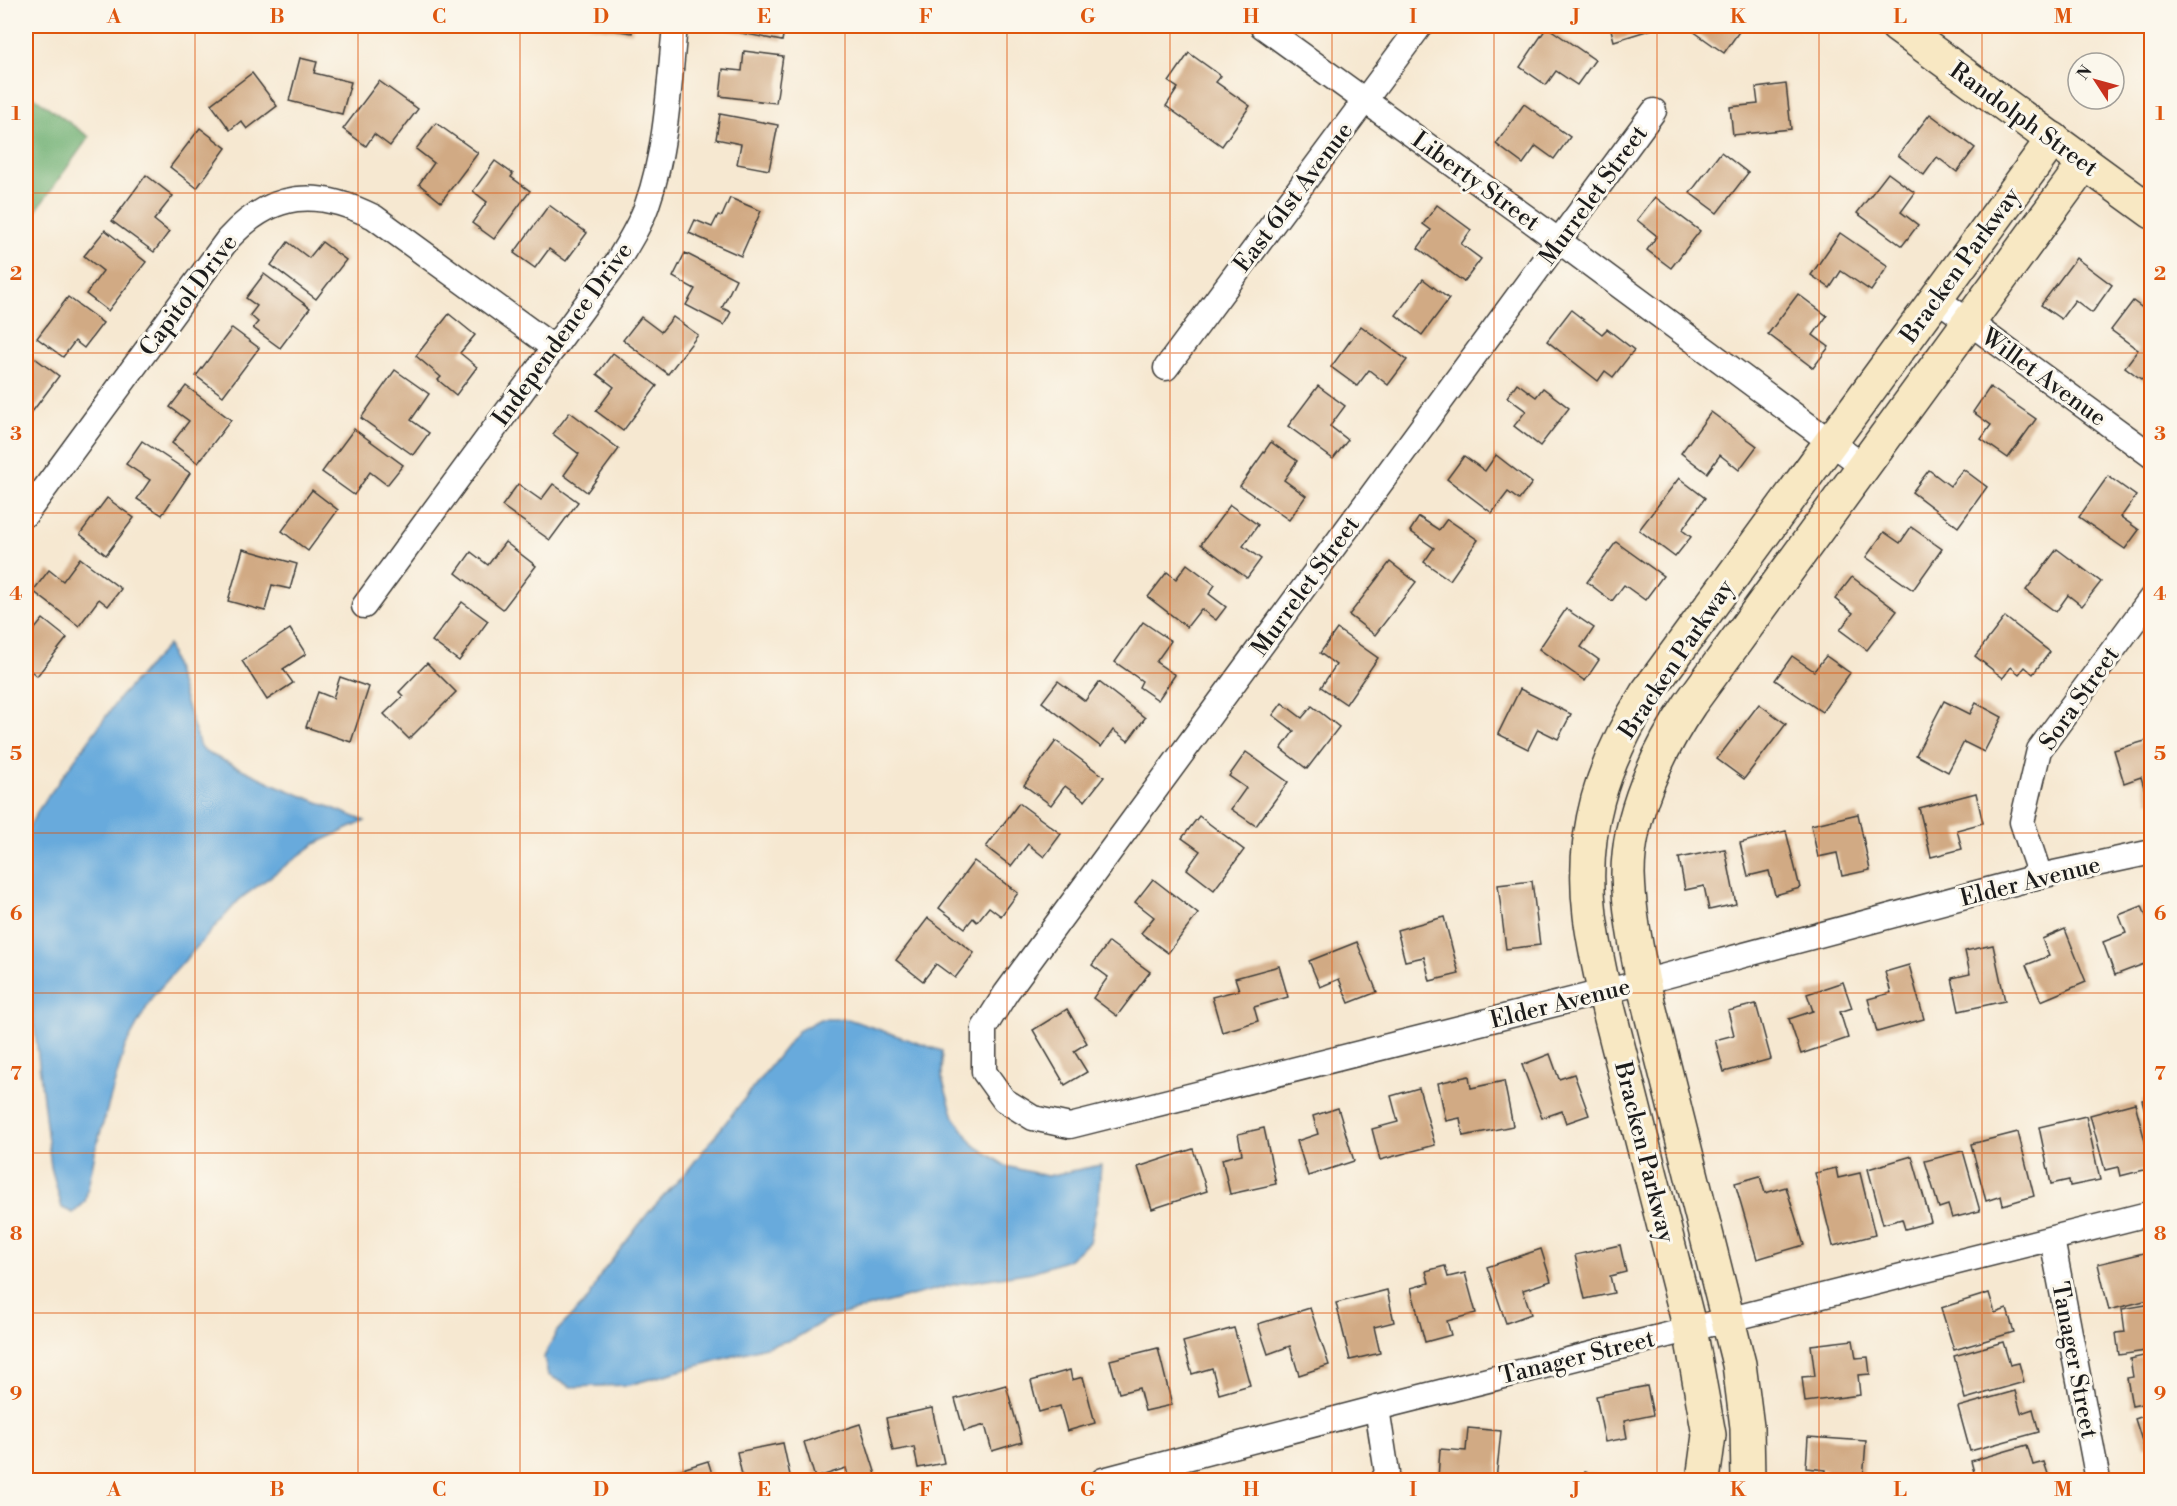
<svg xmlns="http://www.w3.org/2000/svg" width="2177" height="1506" font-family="'Libre Bodoni',serif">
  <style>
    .forest { fill: #6eaf72; stroke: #456647; stroke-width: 1.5 }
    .water { fill: #68aadc; stroke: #42637c; stroke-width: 1.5 }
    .building { fill: #d1aa84 }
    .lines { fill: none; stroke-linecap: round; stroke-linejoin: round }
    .street-casing { stroke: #3d3b37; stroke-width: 27 }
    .secondary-casing { stroke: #3d3b37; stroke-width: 36 }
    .street { stroke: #fff; stroke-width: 24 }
    .secondary { stroke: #f8e8c3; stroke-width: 33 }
    .grid { fill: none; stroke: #de560d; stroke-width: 1.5; stroke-opacity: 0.55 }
    .labels { text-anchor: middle; stroke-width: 6; stroke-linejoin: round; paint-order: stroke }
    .street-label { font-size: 24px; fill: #1c1c1c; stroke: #fbf7ec }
    .neatline { fill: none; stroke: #de560d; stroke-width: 2 }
    .grid-label { font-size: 20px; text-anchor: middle; font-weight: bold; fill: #de560d }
  </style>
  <rect width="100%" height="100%" fill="#fbf7ec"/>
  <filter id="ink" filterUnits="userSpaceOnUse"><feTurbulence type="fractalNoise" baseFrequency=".0167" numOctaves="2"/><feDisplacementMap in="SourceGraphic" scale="12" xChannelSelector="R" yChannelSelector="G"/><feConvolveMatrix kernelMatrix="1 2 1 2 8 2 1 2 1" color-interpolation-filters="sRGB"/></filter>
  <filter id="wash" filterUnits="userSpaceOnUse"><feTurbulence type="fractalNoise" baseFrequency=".008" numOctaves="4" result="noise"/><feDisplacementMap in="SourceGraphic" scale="24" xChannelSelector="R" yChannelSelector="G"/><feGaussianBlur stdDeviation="1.35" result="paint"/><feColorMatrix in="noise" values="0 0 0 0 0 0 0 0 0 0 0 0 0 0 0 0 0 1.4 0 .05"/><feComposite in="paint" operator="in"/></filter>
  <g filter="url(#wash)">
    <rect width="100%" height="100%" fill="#f6e8d1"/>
    <path class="forest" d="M26,91L89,137L26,225Z"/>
    <g class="water">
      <path d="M168,645L200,747L212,755L278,786L365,821L315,844L240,899L153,996L125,1047L96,1148L85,1202L73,1213L62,1208L51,1167L28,970L26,961V832L39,809L120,697Z"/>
      <path d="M820,1019H848L942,1051V1079L954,1117L974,1145L1006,1166L1047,1176L1101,1165L1098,1201L1089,1242L1068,1260L1032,1272L956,1284L829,1318L794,1339L629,1385L571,1387L548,1375L544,1357L557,1331L589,1298L601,1274L648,1213L688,1170L798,1031Z"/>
    </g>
    <g id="blocks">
      <g class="building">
        <path d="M586,26H633L632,33Z"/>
        <path d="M727,26H785L782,41L726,30Z"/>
        <path d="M1610,26H1655L1656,28L1614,41Z"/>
        <path d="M1686,26H1743L1724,53Z"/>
        <path d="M1547,27L1595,60L1577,85L1556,71L1546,85L1520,67Z"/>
        <path d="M744,51L783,56L776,103L720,96L723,69L742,71Z"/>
        <path d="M1189,53L1221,76L1216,82L1250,106L1222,146L1166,106L1178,88L1169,82Z"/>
        <path d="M300,58L317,62L314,73L351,82L342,114L289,101Z"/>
        <path d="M252,73L277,106L247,129L241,121L230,130L211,104Z"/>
        <path d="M379,81L418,109L390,146L374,134L366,146L343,129Z"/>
        <path d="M1786,84L1791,129L1733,135L1730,107L1758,104L1756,88Z"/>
        <path d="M1524,104L1570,137L1554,159L1536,146L1523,164L1496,144Z"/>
        <path d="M720,114L778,125L769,170L737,164L741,144L716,139Z"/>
        <path d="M1930,114L1975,148L1957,172L1937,157L1924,175L1898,155Z"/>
        <path d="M436,123L478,153L441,202L419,184L434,163L416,149Z"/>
        <path d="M200,128L226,148L197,188L170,167Z"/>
        <path d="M1721,152L1748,173L1717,213L1690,193Z"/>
        <path d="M495,161L513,174L511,177L530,191L494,239L472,223L487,202L473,191Z"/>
        <path d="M1888,173L1915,193L1901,212L1918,225L1902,246L1857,213Z"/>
        <path d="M146,175L173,196L154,220L169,232L154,252L112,221Z"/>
        <path d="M1655,197L1700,231L1671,268L1647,250L1657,236L1637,220Z"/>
        <path d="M730,198L761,211L741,256L689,233L695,220L712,227L718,215L722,216Z"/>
        <path d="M549,205L587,233L566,261L549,249L535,268L514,253Z"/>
        <path d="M1437,205L1471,230L1461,244L1481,259L1464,282L1418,248L1431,230L1423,224Z"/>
        <path d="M105,230L146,262L108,311L86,294L103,271L84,256Z"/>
        <path d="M1840,233L1888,266L1871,291L1841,271L1830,288L1811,275Z"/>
        <path d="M288,242L309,258L322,242L346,260L316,299L271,265Z"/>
        <path d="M685,253L736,279L722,308L731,312L724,325L686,305L695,289L673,277Z"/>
        <path d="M2076,258L2112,285L2092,313L2075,300L2061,319L2041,305Z"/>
        <path d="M264,274L310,308L280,348L253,328L258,322L250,315L257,306L246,298Z"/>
        <path d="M1423,279L1449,299L1422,335L1396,315Z"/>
        <path d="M1798,294L1827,316L1813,335L1829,347L1813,368L1768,334Z"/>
        <path d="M68,297L103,323L84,348L75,341L63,357L37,338Z"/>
        <path d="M2133,301L2152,315V373L2145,382L2125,367L2138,350L2111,330Z"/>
        <path d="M1571,310L1602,334L1607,329L1634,350L1613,377L1605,371L1598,381L1547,341Z"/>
        <path d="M449,314L475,335L460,353L477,367L456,395L438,380L441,377L416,356Z"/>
        <path d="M641,317L661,332L673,317L698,335L668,374L623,340Z"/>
        <path d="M1361,326L1407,360L1388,385L1369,370L1357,386L1331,367Z"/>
        <path d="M232,328L259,348L223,396L196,376Z"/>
        <path d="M613,353L657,386L623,431L596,411L614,387L597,374Z"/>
        <path d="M32,356L59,376L29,416L26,413V365Z"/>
        <path d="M395,370L429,394L411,420L429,433L413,455L361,418Z"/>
        <path d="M1517,383L1536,397L1543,388L1569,408L1540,446L1514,426L1526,411L1507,397Z"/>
        <path d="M186,386L231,420L198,463L172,443L189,421L170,407Z"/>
        <path d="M1318,386L1345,406L1330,426L1348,440L1333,459L1288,426Z"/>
        <path d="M1990,387L2036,419L2008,458L1981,439L1991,425L1973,412Z"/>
        <path d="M570,412L619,449L587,492L564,475L579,454L553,434Z"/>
        <path d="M1711,412L1757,446L1739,470L1720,455L1707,473L1681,453Z"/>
        <path d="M354,429L403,465L387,485L370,472L354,495L322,472Z"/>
        <path d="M142,441L190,473L162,515L137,499L150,480L126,464Z"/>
        <path d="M1271,442L1297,461L1284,480L1306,496L1289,520L1240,486Z"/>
        <path d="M1496,455L1532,483L1519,500L1508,492L1492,513L1447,479L1464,456L1485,471Z"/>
        <path d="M1963,469L1987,487L1958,527L1912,492L1929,470L1950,486Z"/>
        <path d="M2108,476L2136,496L2121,517L2139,530L2125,549L2079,517Z"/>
        <path d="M1679,478L1705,498L1682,530L1691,537L1675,557L1639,530Z"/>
        <path d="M518,484L541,500L553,484L578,502L550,540L502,506Z"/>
        <path d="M312,490L338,510L308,551L282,531Z"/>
        <path d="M107,498L134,518L106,555L80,534Z"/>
        <path d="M1230,505L1258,525L1243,546L1261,559L1247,578L1201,544Z"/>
        <path d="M1419,517L1439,530L1447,519L1478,540L1450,580L1424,562L1434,548L1410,531Z"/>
        <path d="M1911,527L1942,549L1913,590L1866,557L1884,532L1900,543Z"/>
        <path d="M505,542L536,566L503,609L456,573L471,552L488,565Z"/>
        <path d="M1616,542L1663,576L1645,600L1624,585L1612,601L1587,582Z"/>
        <path d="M243,549L297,564L290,589L272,585L265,611L228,601Z"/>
        <path d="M2057,549L2101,582L2082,606L2068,595L2056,612L2026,590Z"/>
        <path d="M80,558L121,589L108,606L99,599L79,626L33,591L49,570L63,581Z"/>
        <path d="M1390,562L1416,582L1375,635L1349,615Z"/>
        <path d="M1187,564L1215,585L1209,594L1226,607L1216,620L1201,609L1187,627L1148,597L1167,572L1176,579Z"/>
        <path d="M1852,577L1897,611L1867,650L1840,630L1853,613L1835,599Z"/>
        <path d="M462,602L488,621L459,661L432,641Z"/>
        <path d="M1566,609L1594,628L1581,647L1599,660L1585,681L1539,649Z"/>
        <path d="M2005,617L2050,652L2033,674L2025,667L2019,674L2011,667L2003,678L1975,656Z"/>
        <path d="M43,619L67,638L37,676L26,667V632L30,635Z"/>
        <path d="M1143,622L1171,641L1156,662L1175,675L1158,700L1139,687L1142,681L1115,662Z"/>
        <path d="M290,629L306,654L283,669L293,683L267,700L242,661Z"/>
        <path d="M1337,629L1378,658L1346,704L1321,687L1336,665L1320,653Z"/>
        <path d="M1792,656L1814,671L1826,656L1850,673L1822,712L1775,680Z"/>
        <path d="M427,663L456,692L409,739L384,714L403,696L399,692Z"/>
        <path d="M340,677L369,687L351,742L306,727L318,692L333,698Z"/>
        <path d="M1058,681L1085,701L1099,682L1145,718L1128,741L1113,730L1101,747L1042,702Z"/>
        <path d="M1520,689L1571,714L1558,739L1538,729L1528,749L1498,734Z"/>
        <path d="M1944,701L1970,714L1976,703L2002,717L1984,752L1964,742L1948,772L1916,755Z"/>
        <path d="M1282,703L1302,718L1312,706L1339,727L1307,769L1281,749L1294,731L1273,715Z"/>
        <path d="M1759,704L1786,724L1744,779L1717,759Z"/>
        <path d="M2152,739V800L2148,801L2141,777L2124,783L2114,750Z"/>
        <path d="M1056,741L1104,777L1085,801L1065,786L1051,805L1024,785Z"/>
        <path d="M1246,752L1288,782L1256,826L1231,809L1246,788L1229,776Z"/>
        <path d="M1976,793L1983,823L1957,830L1962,849L1931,857L1919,808Z"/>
        <path d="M1019,803L1061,834L1044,857L1028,844L1011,866L986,847Z"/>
        <path d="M1858,814L1870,870L1842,876L1837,853L1818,857L1811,825Z"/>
        <path d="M1199,816L1244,850L1214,890L1187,869L1200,851L1182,838Z"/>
        <path d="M1786,831L1800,888L1775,895L1769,871L1748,876L1740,843Z"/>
        <path d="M1725,849L1736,904L1709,910L1704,886L1685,890L1679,858Z"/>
        <path d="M974,861L1018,893L1001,916L989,907L977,922L973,918L965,928L939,908Z"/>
        <path d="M1153,879L1198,914L1168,953L1141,933L1154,917L1135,902Z"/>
        <path d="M1532,881L1540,945L1506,949L1498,885Z"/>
        <path d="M2142,906L2152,931V961L2115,975L2103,942L2126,933L2119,915Z"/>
        <path d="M1444,917L1459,974L1430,981L1424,957L1405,961L1397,930Z"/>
        <path d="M928,918L974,953L955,978L936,964L923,981L896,960Z"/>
        <path d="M2065,929L2086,982L2041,1001L2026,965L2049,956L2042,939Z"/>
        <path d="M1109,942L1150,972L1117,1016L1093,998L1108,977L1092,965Z"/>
        <path d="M1357,942L1377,992L1349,1003L1339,979L1320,987L1309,961Z"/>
        <path d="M1993,945L2005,1001L1959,1011L1952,978L1970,974L1965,951Z"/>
        <path d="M1909,965L1924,1019L1877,1032L1868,999L1891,993L1885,972Z"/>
        <path d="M1279,966L1288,997L1254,1007L1258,1021L1222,1032L1212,997L1239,990L1235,978Z"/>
        <path d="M1843,982L1852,1008L1840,1012L1848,1038L1801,1054L1789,1019L1813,1011L1807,994Z"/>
        <path d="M1756,1004L1771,1059L1724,1072L1715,1040L1734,1035L1728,1011Z"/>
        <path d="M1067,1009L1087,1043L1074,1051L1087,1072L1065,1085L1033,1030Z"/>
        <path d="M1550,1054L1559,1079L1574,1074L1589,1115L1566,1123L1562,1111L1542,1118L1522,1065Z"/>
        <path d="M1469,1076L1471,1088L1504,1081L1513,1126L1463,1136L1460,1118L1446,1121L1438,1083Z"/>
        <path d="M1419,1088L1435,1145L1380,1160L1372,1129L1398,1122L1391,1096Z"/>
        <path d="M2152,1098V1134H2151L2142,1100Z"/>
        <path d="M2135,1103L2152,1168L2120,1176L2118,1167L2105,1170L2090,1115Z"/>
        <path d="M1338,1108L1354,1161L1308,1176L1297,1141L1318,1134L1313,1116Z"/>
        <path d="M2086,1116L2100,1180L2070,1186L2069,1180L2051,1184L2039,1127Z"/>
        <path d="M1264,1128L1276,1184L1230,1194L1222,1159L1242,1154L1238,1134Z"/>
        <path d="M2018,1132L2034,1196L2003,1205L2001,1196L1986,1201L1971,1144Z"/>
        <path d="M1193,1149L1207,1191L1152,1209L1138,1167Z"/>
        <path d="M1963,1151L1980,1211L1952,1218L1948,1205L1939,1208L1925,1161Z"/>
        <path d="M1912,1156L1931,1222L1905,1229L1902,1219L1883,1224L1868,1169Z"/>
        <path d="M1836,1168L1838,1178L1860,1173L1875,1235L1833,1246L1815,1173Z"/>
        <path d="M1760,1176L1765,1193L1786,1187L1804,1245L1757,1259L1735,1183Z"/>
        <path d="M1620,1245L1626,1272L1610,1276L1614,1293L1585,1299L1575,1255Z"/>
        <path d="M1541,1249L1551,1281L1523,1290L1531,1314L1506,1323L1487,1267Z"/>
        <path d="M2152,1251V1299L2109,1310L2098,1264Z"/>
        <path d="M1445,1266L1448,1277L1465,1273L1476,1313L1447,1321L1451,1335L1425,1342L1411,1288L1429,1283L1426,1271Z"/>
        <path d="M1387,1290L1394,1322L1374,1327L1380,1353L1350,1360L1336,1303Z"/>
        <path d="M1989,1293L1995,1313L2007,1309L2014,1332L1954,1350L1941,1308Z"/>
        <path d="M2152,1304V1350L2119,1355L2116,1333L2125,1332L2122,1309Z"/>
        <path d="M1310,1308L1329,1365L1299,1375L1290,1346L1268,1354L1258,1324Z"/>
        <path d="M1234,1328L1250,1385L1219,1394L1212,1368L1192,1374L1183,1342Z"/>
        <path d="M1853,1340L1856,1358L1868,1357L1870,1374L1858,1375L1860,1395L1805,1402L1802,1377L1815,1376L1811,1345Z"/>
        <path d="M2003,1342L2010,1365L2019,1363L2024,1382L1965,1399L1954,1356Z"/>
        <path d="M1158,1348L1172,1405L1145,1411L1139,1388L1119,1393L1110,1360Z"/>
        <path d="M2152,1354V1402L2132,1406L2127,1378L2133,1377L2130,1359Z"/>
        <path d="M1070,1370L1072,1380L1083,1377L1095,1423L1067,1431L1060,1406L1039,1412L1031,1381Z"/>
        <path d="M1006,1385L1022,1442L992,1451L985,1425L964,1431L955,1399Z"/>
        <path d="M1647,1386L1653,1415L1624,1421L1627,1438L1605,1442L1596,1396Z"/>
        <path d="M2015,1391L2021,1413L2033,1409L2039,1432L1970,1451L1958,1407Z"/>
        <path d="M932,1408L944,1463L918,1468L914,1447L893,1451L886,1418Z"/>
        <path d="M2152,1413V1444L2144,1447L2135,1419Z"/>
        <path d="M860,1424L877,1478L871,1480H849L846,1468L815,1478L804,1442Z"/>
        <path d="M1468,1428L1501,1431L1496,1480L1438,1478L1440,1449L1466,1451Z"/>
        <path d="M1808,1437L1866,1441L1863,1480H1825L1826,1470L1806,1468Z"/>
        <path d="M783,1443L791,1480H743L737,1452Z"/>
        <path d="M2027,1445L2033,1465L2044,1462L2050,1480H1976L1971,1461Z"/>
        <path d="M708,1461L714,1480H662L660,1476Z"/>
        <path d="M1585,1472L1621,1480H1583Z"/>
      </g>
    </g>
  </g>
  <g filter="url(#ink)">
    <use href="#blocks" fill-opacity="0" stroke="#3d3b37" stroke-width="1.5"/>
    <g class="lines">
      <defs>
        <g id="street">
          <path d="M1262,26L1559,241L1863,466"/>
          <path d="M1654,111L1006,993L984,1028V1072L1004,1100L1033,1118L1070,1126L1643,982L2040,876L2152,852"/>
          <path d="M1936,298L2152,456"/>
          <path d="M1166,368L1420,26"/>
          <path d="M26,514L228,239C272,191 317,188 374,217L554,348"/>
          <path d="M364,606L617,262C628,244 640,225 647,205C667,148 669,85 675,26"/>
          <path d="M2040,876L2022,822L2039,750L2152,597"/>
          <path d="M2052,1239L2098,1480"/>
          <path d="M1377,1408L1387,1473L1383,1480"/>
          <path d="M1103,1480L1377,1408L2152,1213"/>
        </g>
        <g id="secondary">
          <path d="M1897,26L2152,212"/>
          <path d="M1703,1480L1709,1435L1690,1329L1604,991C1599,966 1593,941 1590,915C1580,832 1602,764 1646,694L2053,139"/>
          <path d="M1748,1480L1747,1427L1739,1364L1643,982C1636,946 1629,911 1628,874C1628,815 1658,751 1690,704L2085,163"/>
        </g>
      </defs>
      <use href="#street" class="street-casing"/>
      <use href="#secondary" class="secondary-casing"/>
      <use href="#street" class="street"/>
      <use href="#secondary" class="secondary"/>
    </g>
  </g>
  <path class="grid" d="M195,26V1480M358,26V1480M520,26V1480M683,26V1480M845,26V1480M1007,26V1480M1170,26V1480M1332,26V1480M1494,26V1480M1657,26V1480M1819,26V1480M1982,26V1480M26,193H2152M26,353H2152M26,513H2152M26,673H2152M26,833H2152M26,993H2152M26,1153H2152M26,1313H2152"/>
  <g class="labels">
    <g class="street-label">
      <text transform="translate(2024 119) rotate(36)" y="8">Randolph Street</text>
      <text transform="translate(1476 181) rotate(36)" y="8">Liberty Street</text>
      <text transform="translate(1593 195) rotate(-54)" y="8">Murrelet Street</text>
      <text transform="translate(1293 197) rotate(-53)" y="8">East 61st Avenue</text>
      <text transform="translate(1960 265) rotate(-54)" y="8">Bracken Parkway</text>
      <text transform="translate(188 295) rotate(-53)" y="8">Capitol Drive</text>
      <text transform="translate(562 334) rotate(-54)" y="8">Independence Drive</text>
      <text transform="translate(2044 377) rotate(36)" y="8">Willet Avenue</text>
      <text transform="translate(1305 586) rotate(-54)" y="8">Murrelet Street</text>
      <text transform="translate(1676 659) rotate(-56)" y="8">Bracken Parkway</text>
      <text transform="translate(2079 698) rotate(-55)" y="8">Sora Street</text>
      <text transform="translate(2030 881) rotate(-14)" y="8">Elder Avenue</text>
      <text transform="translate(1560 1003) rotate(-14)" y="8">Elder Avenue</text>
      <text transform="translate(1645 1152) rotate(76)" y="8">Bracken Parkway</text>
      <text transform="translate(1577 1357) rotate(-14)" y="8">Tanager Street</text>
      <text transform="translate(2075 1360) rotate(79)" y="8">Tanager Street</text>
    </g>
  </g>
  <rect width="2177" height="1506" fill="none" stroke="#fbf7ec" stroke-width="66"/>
  <g transform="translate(2096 81) rotate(306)"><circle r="28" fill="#fbf7ec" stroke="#a29f99" stroke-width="1.5"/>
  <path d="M0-4.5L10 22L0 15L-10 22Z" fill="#c8321e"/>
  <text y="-9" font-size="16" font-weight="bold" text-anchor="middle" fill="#1c1c1c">N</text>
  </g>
  <rect x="33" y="33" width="2111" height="1440" class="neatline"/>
  <g class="grid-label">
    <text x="114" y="23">A</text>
    <text x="277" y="23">B</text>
    <text x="439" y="23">C</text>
    <text x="601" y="23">D</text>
    <text x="764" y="23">E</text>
    <text x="926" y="23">F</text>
    <text x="1088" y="23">G</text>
    <text x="1251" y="23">H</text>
    <text x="1413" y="23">I</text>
    <text x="1576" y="23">J</text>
    <text x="1738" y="23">K</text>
    <text x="1900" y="23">L</text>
    <text x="2063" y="23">M</text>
    <text x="16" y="120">1</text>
    <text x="2160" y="120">1</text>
    <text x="16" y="280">2</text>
    <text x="2160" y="280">2</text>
    <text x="16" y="440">3</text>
    <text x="2160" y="440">3</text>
    <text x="16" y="600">4</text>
    <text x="2160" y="600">4</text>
    <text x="16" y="760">5</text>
    <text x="2160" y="760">5</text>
    <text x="16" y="920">6</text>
    <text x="2160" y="920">6</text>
    <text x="16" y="1080">7</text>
    <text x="2160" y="1080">7</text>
    <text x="16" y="1240">8</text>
    <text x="2160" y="1240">8</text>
    <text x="16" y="1400">9</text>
    <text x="2160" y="1400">9</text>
    <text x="114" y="1496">A</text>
    <text x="277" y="1496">B</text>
    <text x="439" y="1496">C</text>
    <text x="601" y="1496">D</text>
    <text x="764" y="1496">E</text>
    <text x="926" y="1496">F</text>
    <text x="1088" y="1496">G</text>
    <text x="1251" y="1496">H</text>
    <text x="1413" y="1496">I</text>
    <text x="1576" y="1496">J</text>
    <text x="1738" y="1496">K</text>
    <text x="1900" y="1496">L</text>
    <text x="2063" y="1496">M</text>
  </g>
</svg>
